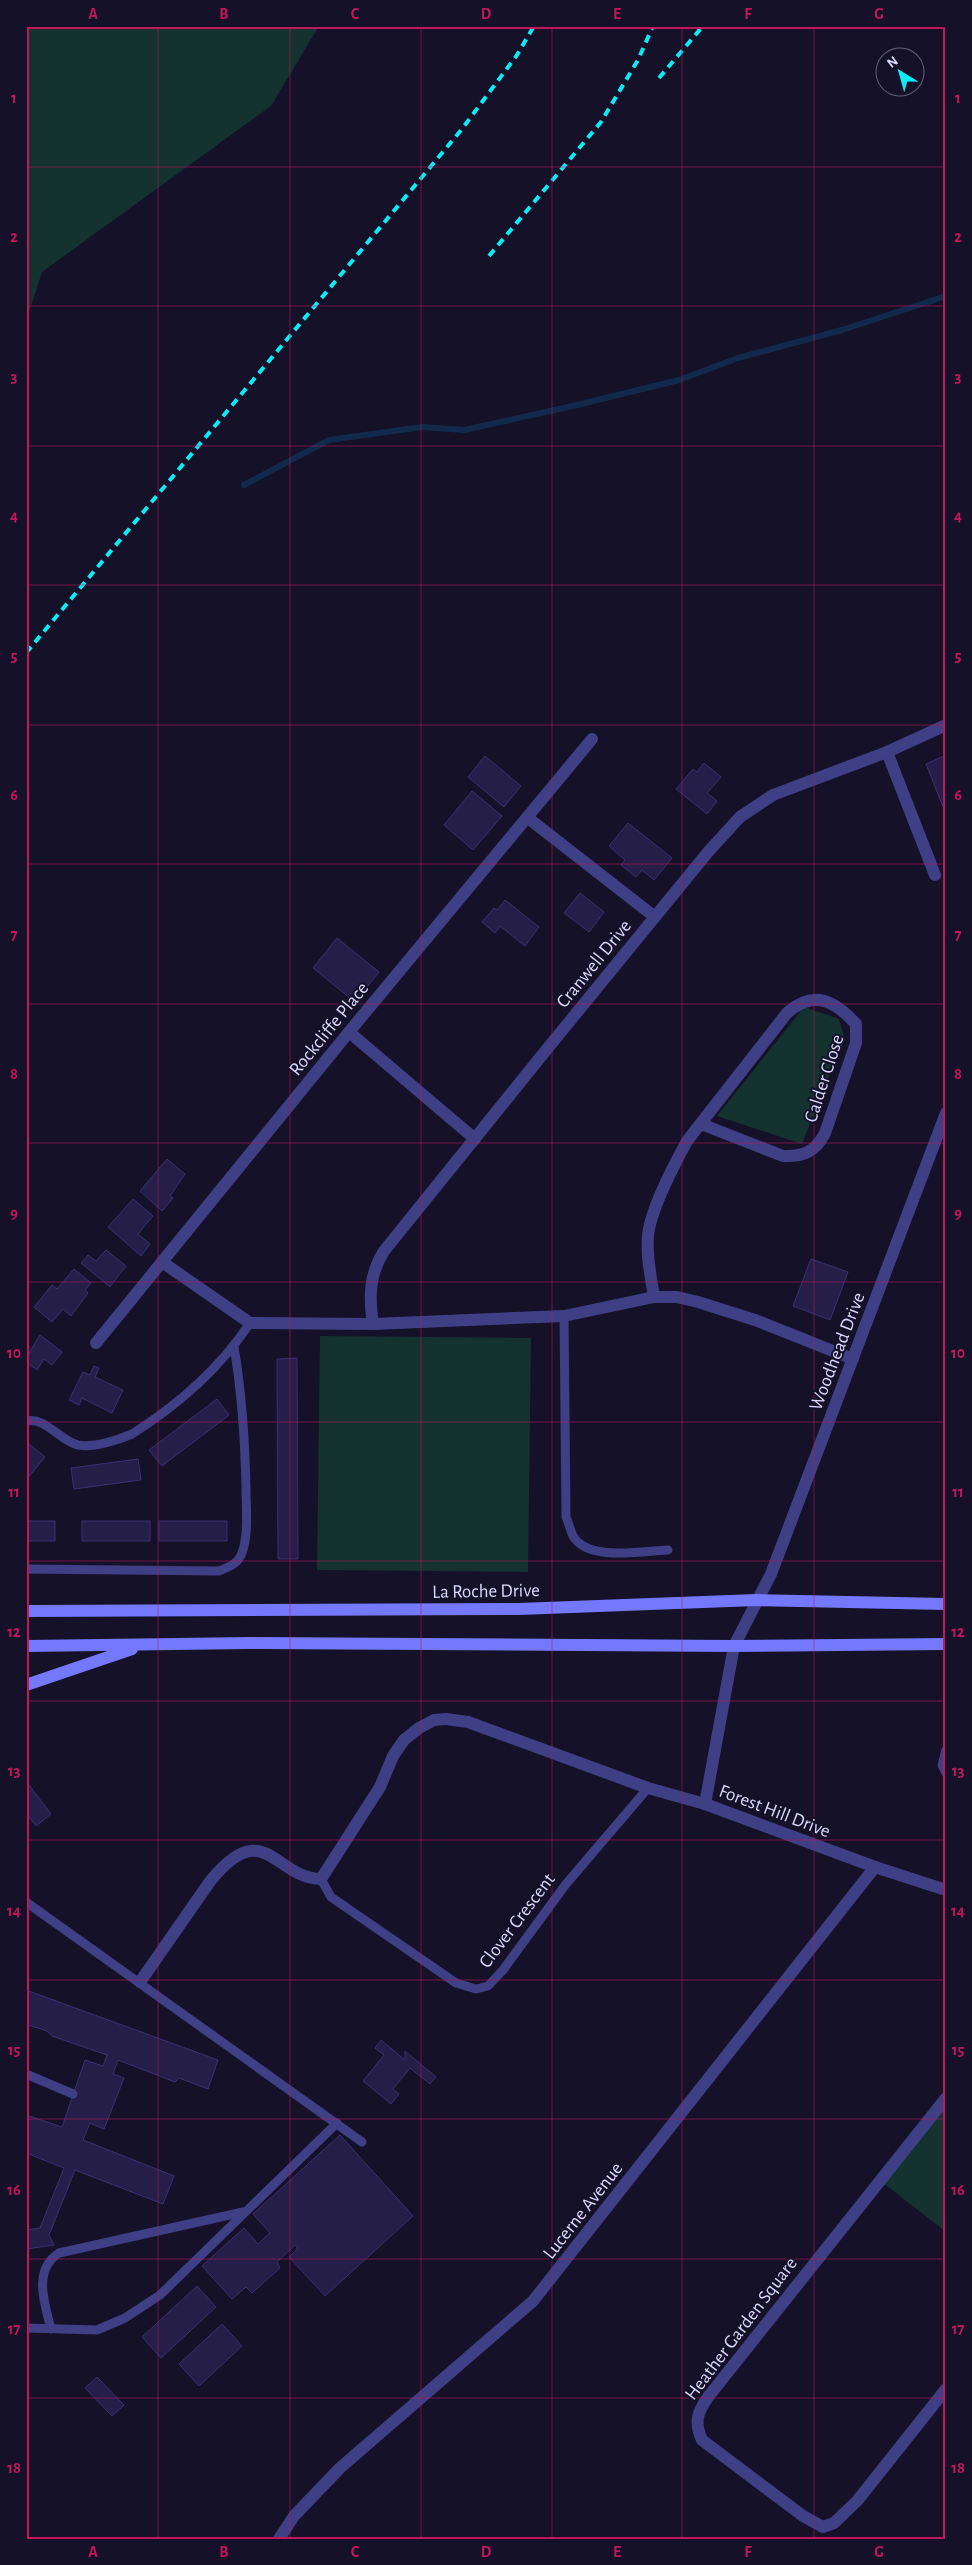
<svg xmlns="http://www.w3.org/2000/svg" width="972" height="2565" font-family="'Alegreya Sans',sans-serif">
  <style>
    .green { fill: #14322f }
    .lines { fill: none; stroke-linecap: round; stroke-linejoin: round }
    .stream { stroke: #112a4c; stroke-width: 6 }
    .building { fill: #241e48; stroke: #3a3173 }
    .lane { stroke: #3e3f85; stroke-width: 9 }
    .street { stroke: #3e3f85; stroke-width: 12 }
    .secondary { stroke: #7478fa; stroke-width: 12 }
    .rail { stroke: #0debf6; stroke-width: 4; stroke-dasharray: 8 6; stroke-linecap: butt }
    .grid { fill: none; stroke: #c2185b; stroke-width: 1; stroke-opacity: 0.55 }
    .labels { text-anchor: middle; stroke-width: 4; stroke-linejoin: round; paint-order: stroke }
    .street-label { font-size: 19px; fill: #dcd9fe; stroke: #141128 }
    .neatline { fill: none; stroke: #c2185b; stroke-width: 2 }
    .grid-label { font-size: 16px; text-anchor: middle; font-weight: bold; fill: #c2185b }
  </style>
  <rect width="100%" height="100%" fill="#141128"/>
  <g class="green">
    <path d="M26,26H319L271,106L42,272L26,322Z"/>
    <path d="M804,1007L839,1019L844,1037L802,1144L717,1116Z"/>
    <path d="M320,1336L531,1338L528,1572L317,1570Z"/>
    <path d="M946,2105V2232L882,2182Z"/>
  </g>
  <g class="lines">
    <path class="stream" d="M244,485L329,440L422,427L464,430L577,405L679,380L738,358L842,330L946,296"/>
  </g>
  <g class="building">
    <path d="M946,755V814L926,764Z"/>
    <path d="M485,756L521,786L504,807L468,777Z"/>
    <path d="M704,763L721,777L707,793L717,801L707,814L676,789L693,769L697,772Z"/>
    <path d="M472,791L502,816L473,850L444,825Z"/>
    <path d="M628,823L672,858L654,880L642,870L636,877L621,865L625,860L609,846Z"/>
    <path d="M580,893L604,912L589,932L564,913Z"/>
    <path d="M505,900L539,927L525,946L500,926L495,933L482,922L494,908L497,910Z"/>
    <path d="M337,938L379,972L355,1002L313,968Z"/>
    <path d="M167,1159L185,1174L170,1196L173,1198L162,1211L140,1191Z"/>
    <path d="M133,1199L153,1216L138,1234L150,1244L141,1256L108,1227Z"/>
    <path d="M106,1250L126,1266L110,1287L81,1263L88,1255L96,1261Z"/>
    <path d="M811,1259L848,1272L830,1320L793,1306Z"/>
    <path d="M74,1269L91,1283L85,1290L88,1293L71,1316L63,1309L52,1322L34,1307L52,1285L57,1289Z"/>
    <path d="M40,1335L62,1352L52,1365L44,1359L37,1370L26,1362V1358Z"/>
    <path d="M297,1358L298,1559H278L277,1359Z"/>
    <path d="M94,1366L99,1368L95,1377L123,1390L112,1413L82,1398L79,1405L69,1400L83,1372L90,1375Z"/>
    <path d="M217,1399L229,1415L162,1466L149,1450Z"/>
    <path d="M29,1444L45,1457L26,1480V1448Z"/>
    <path d="M138,1459L141,1480L74,1489L71,1468Z"/>
    <rect x="26" y="1521" width="29" height="20"/>
    <rect x="82" y="1521" width="68" height="20"/>
    <rect x="159" y="1521" width="68" height="20"/>
    <path d="M26,1781L51,1814L36,1826L26,1813Z"/>
    <path d="M26,1990L218,2060L208,2089L179,2078L175,2082L118,2060L113,2074L124,2078L104,2129L90,2123L83,2140L174,2176L163,2204L75,2170L49,2235L54,2245L26,2249V2230L40,2228L64,2168L26,2153V2115L62,2127L85,2060L103,2066L107,2055L52,2036L47,2031L26,2024Z"/>
    <path d="M381,2040L405,2060V2051L436,2077L430,2084L410,2068L393,2089L399,2094L391,2104L363,2081L384,2055L375,2048Z"/>
    <path d="M340,2135L413,2216L325,2296L289,2257L298,2248L295,2245L277,2262L280,2268L252,2293L246,2287L232,2299L202,2266L244,2228L258,2244L270,2233L253,2214Z"/>
    <path d="M197,2286L216,2307L161,2358L142,2337Z"/>
    <path d="M222,2324L242,2346L199,2386L179,2364Z"/>
    <path d="M97,2377L124,2405L112,2416L85,2388Z"/>
  </g>
  <g class="lines">
    <g class="lane">
      <path d="M564,1316L566,1517C569,1523 570,1530 573,1536C588,1562 642,1551 668,1550"/>
      <path d="M26,1421C46,1417 60,1441 78,1445C94,1448 118,1440 132,1434C178,1405 220,1368 250,1323"/>
      <path d="M26,1569L219,1571C229,1567 238,1564 242,1553C249,1533 246,1509 246,1488C245,1440 242,1394 234,1347"/>
      <path d="M946,1750L942,1765L946,1773"/>
      <path d="M321,1879L331,1897L456,1983L476,1989L488,1986L503,1970L566,1884L648,1788"/>
      <path d="M26,1902L362,2142"/>
      <path d="M26,2074L73,2094"/>
      <path d="M26,2328L97,2330L125,2318L160,2295L337,2123"/>
      <path d="M51,2329C45,2305 32,2270 59,2253L243,2212"/>
    </g>
    <g class="street">
      <path d="M887,752L935,875"/>
      <path d="M528,818L655,917"/>
      <path d="M349,1032L475,1139"/>
      <path d="M162,1262L250,1323L373,1324L564,1316L654,1297H677L698,1302L755,1320L853,1359"/>
      <path d="M654,1297C651,1277 646,1256 648,1235C651,1208 674,1165 687,1141L787,1013C814,989 835,1001 856,1024V1043L825,1133C816,1151 804,1157 783,1156L701,1124"/>
      <path d="M373,1324C369,1297 369,1275 384,1251L547,1049L708,852L740,817L773,795L887,752L946,725"/>
      <path d="M96,1343L349,1032L592,739"/>
      <path d="M705,1804L734,1646L771,1574L946,1113"/>
      <path d="M140,1982L211,1880C265,1815 274,1878 321,1879L380,1787L393,1756L404,1740L419,1728L434,1720L446,1719L468,1722L648,1788L705,1804L875,1867L946,1890"/>
      <path d="M946,2098L708,2397C697,2413 694,2422 702,2440L803,2516L823,2527L834,2523L857,2501L946,2389"/>
      <path d="M279,2539L294,2516L340,2468L533,2301L875,1867"/>
    </g>
    <g class="secondary">
      <path d="M26,1611L519,1609L756,1600L946,1604"/>
      <path d="M26,1646L250,1643L734,1646L946,1644"/>
      <path d="M26,1685L132,1649"/>
    </g>
    <g class="rail">
      <path d="M659,78L703,26"/>
      <path d="M489,256L601,122L638,60L653,26"/>
      <path d="M26,653L462,129L517,55L534,26"/>
    </g>
  </g>
  <path class="grid" d="M158,26V2539M290,26V2539M421,26V2539M552,26V2539M682,26V2539M814,26V2539M26,167H946M26,306H946M26,446H946M26,585H946M26,725H946M26,864H946M26,1004H946M26,1143H946M26,1282H946M26,1422H946M26,1561H946M26,1701H946M26,1840H946M26,1980H946M26,2119H946M26,2259H946M26,2398H946"/>
  <g class="labels">
    <g class="street-label">
      <text transform="translate(593 963) rotate(-51)" y="7">Cranwell Drive</text>
      <text transform="translate(328 1028) rotate(-51)" y="7">Rockcliffe Place</text>
      <text transform="translate(823 1078) rotate(-72)" y="7">Calder Close</text>
      <text transform="translate(836 1351) rotate(-69)" y="7">Woodhead Drive</text>
      <text transform="translate(486 1590) rotate(-1)" y="7">La Roche Drive</text>
      <text transform="translate(775 1810) rotate(21)" y="7">Forest Hill Drive</text>
      <text transform="translate(516 1920) rotate(-53)" y="7">Clover Crescent</text>
      <text transform="translate(582 2210) rotate(-52)" y="7">Lucerne Avenue</text>
      <text transform="translate(740 2328) rotate(-53)" y="7">Heather Garden Square</text>
    </g>
  </g>
  <rect width="972" height="2565" fill="none" stroke="#141128" stroke-width="55"/>
  <g transform="translate(900 72) rotate(323)"><circle r="24" fill="#141128" stroke="#64617e"/>
  <path d="M0-4L9 19L0 12L-9 19Z" fill="#0debf6"/>
  <text y="-8" font-size="14" font-weight="bold" text-anchor="middle" fill="#dcd9fe">N</text>
  </g>
  <rect x="28" y="28" width="916" height="2510" class="neatline"/>
  <g class="grid-label">
    <text x="93" y="19">A</text>
    <text x="224" y="19">B</text>
    <text x="355" y="19">C</text>
    <text x="486" y="19">D</text>
    <text x="617" y="19">E</text>
    <text x="748" y="19">F</text>
    <text x="879" y="19">G</text>
    <text x="14" y="103">1</text>
    <text x="958" y="103">1</text>
    <text x="14" y="242">2</text>
    <text x="958" y="242">2</text>
    <text x="14" y="382">3</text>
    <text x="958" y="382">3</text>
    <text x="14" y="521">4</text>
    <text x="958" y="521">4</text>
    <text x="14" y="661">5</text>
    <text x="958" y="661">5</text>
    <text x="14" y="800">6</text>
    <text x="958" y="800">6</text>
    <text x="14" y="940">7</text>
    <text x="958" y="940">7</text>
    <text x="14" y="1079">8</text>
    <text x="958" y="1079">8</text>
    <text x="14" y="1218">9</text>
    <text x="958" y="1218">9</text>
    <text x="14" y="1358">10</text>
    <text x="958" y="1358">10</text>
    <text x="14" y="1497">11</text>
    <text x="958" y="1497">11</text>
    <text x="14" y="1637">12</text>
    <text x="958" y="1637">12</text>
    <text x="14" y="1776">13</text>
    <text x="958" y="1776">13</text>
    <text x="14" y="1916">14</text>
    <text x="958" y="1916">14</text>
    <text x="14" y="2055">15</text>
    <text x="958" y="2055">15</text>
    <text x="14" y="2195">16</text>
    <text x="958" y="2195">16</text>
    <text x="14" y="2334">17</text>
    <text x="958" y="2334">17</text>
    <text x="14" y="2473">18</text>
    <text x="958" y="2473">18</text>
    <text x="93" y="2557">A</text>
    <text x="224" y="2557">B</text>
    <text x="355" y="2557">C</text>
    <text x="486" y="2557">D</text>
    <text x="617" y="2557">E</text>
    <text x="748" y="2557">F</text>
    <text x="879" y="2557">G</text>
  </g>
</svg>
